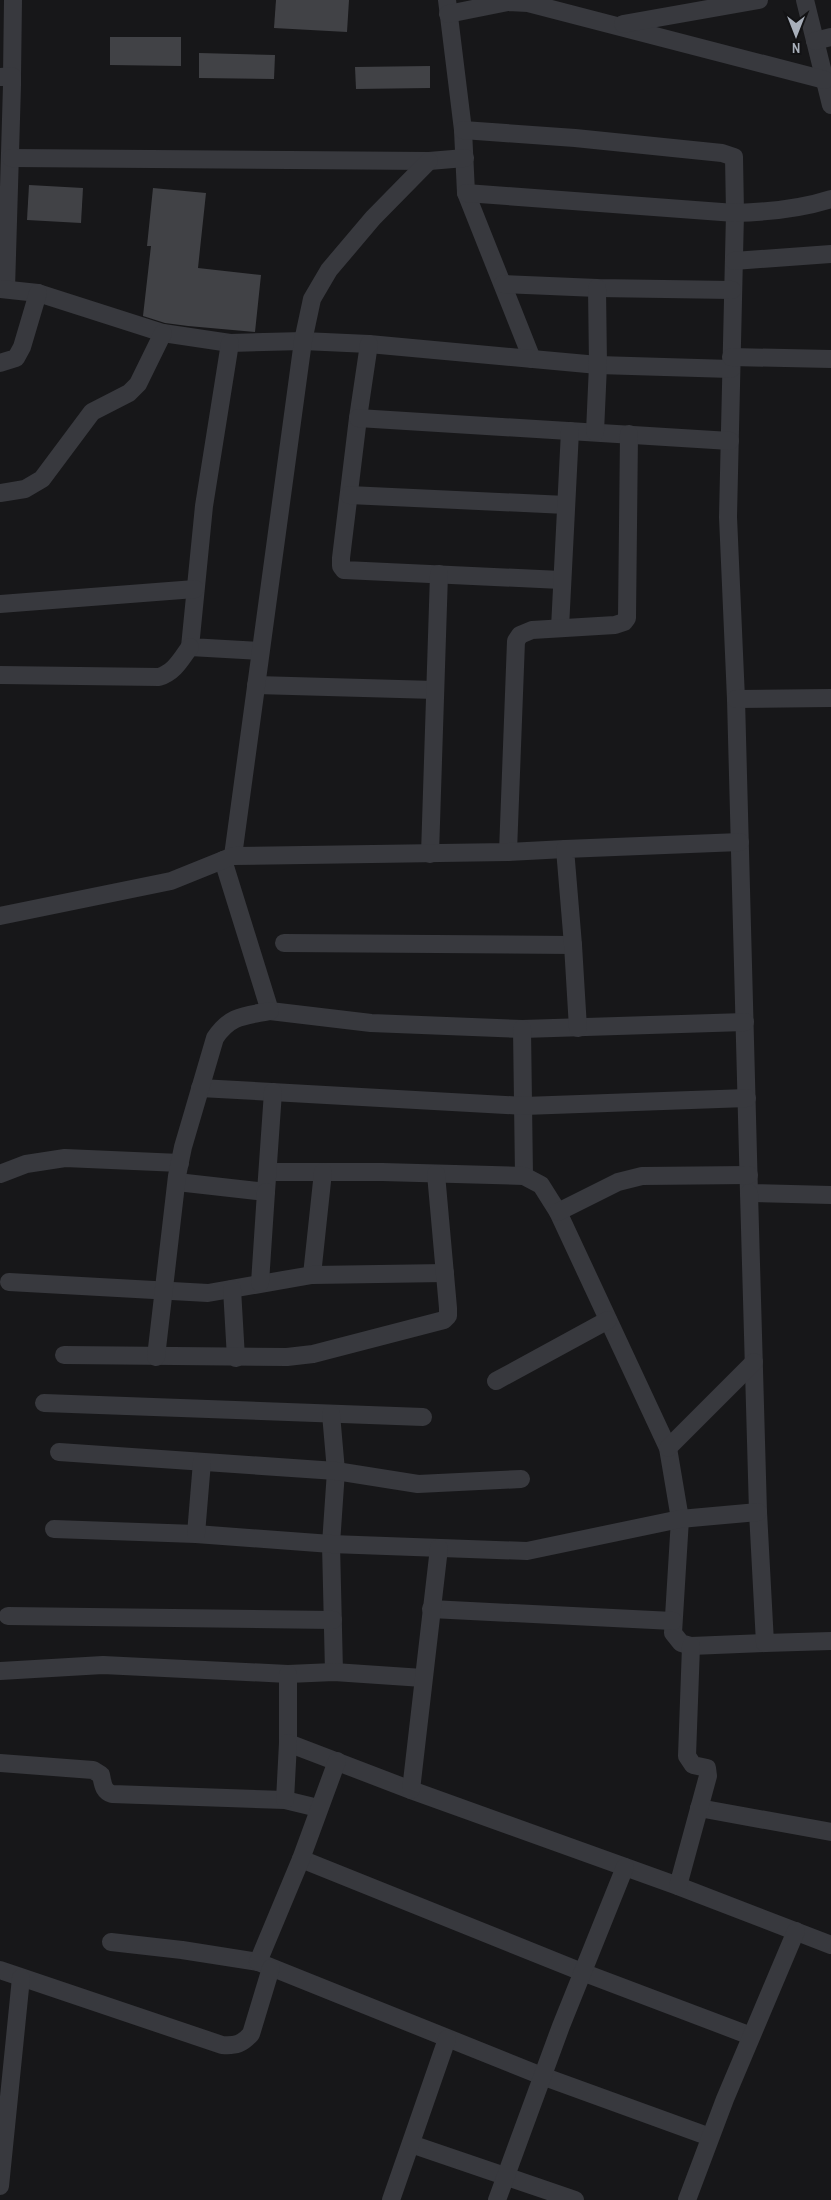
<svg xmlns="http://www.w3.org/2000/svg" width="831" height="2200" font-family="'Archivo Narrow',sans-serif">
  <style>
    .building { fill: #414246 }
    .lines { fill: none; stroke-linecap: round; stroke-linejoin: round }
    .minor { stroke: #38393e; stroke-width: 18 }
  </style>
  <rect width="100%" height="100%" fill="#171719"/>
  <g class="building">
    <path d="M276,0H349L347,32L274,28Z"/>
    <path d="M110,37H181V66L110,65Z"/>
    <path d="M199,53L275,55L274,79L199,78Z"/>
    <path d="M430,66V88L356,89L355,67Z"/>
    <path d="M29,185L83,188L81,223L27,220Z"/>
    <path d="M153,188L206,193L198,268L261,275L255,332L188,326L165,323L143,316L151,246H147Z"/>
  </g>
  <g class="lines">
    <g class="minor">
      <path d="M447,0L463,130L466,193L532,359"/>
      <path d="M805,0L831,105"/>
      <path d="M448,14L508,2L528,3L825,80"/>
      <path d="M623,24L759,0"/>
      <path d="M815,41L831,37"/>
      <path d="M12,76L13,0"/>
      <path d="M0,77L12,76V85L6,289"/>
      <path d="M463,130L575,138L722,153L734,157L735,213L728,517L736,699L749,1193L831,1195"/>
      <path d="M11,158L429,161L465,158"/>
      <path d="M466,193L735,213C768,212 800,209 831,199"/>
      <path d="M734,261L831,254"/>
      <path d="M503,284L597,288L732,290"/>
      <path d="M0,289L38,293L163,333L230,343L303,341L369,344L598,365L731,369"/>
      <path d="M230,343L204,506L190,647L260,651"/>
      <path d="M369,344L358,418L341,558V566L344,570L561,580"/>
      <path d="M731,357L831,359"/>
      <path d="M0,363L16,358L22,347L38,293"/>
      <path d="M358,418L730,441"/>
      <path d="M595,432L598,365L597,288"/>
      <path d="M0,493L25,489L42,479L92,412L129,393L138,384L163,333"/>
      <path d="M349,495L566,505"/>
      <path d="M0,604L195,589"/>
      <path d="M560,628L570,431"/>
      <path d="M0,675L159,677C175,672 181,659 190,647"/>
      <path d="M256,685L435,690"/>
      <path d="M736,699L831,698"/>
      <path d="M508,852L516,641L520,635L532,630L615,625L624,622L627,618L629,434"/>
      <path d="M430,854L439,574"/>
      <path d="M233,856L303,341L312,299L329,270L373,218L429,161"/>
      <path d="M223,860L270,1011L371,1023L522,1029L745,1022"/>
      <path d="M0,916L171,881L233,856L508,852L565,849"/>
      <path d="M284,943L573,945"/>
      <path d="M578,1028L573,945L565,849L740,842"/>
      <path d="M522,1029L524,1176"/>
      <path d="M200,1088L524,1106L747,1098"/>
      <path d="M269,1172H382L524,1176L541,1185L558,1212L668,1448L680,1519L673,1633L681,1643L691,1646L765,1643"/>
      <path d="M0,1174L26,1164L65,1158L180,1163"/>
      <path d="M177,1182L266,1192L273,1092"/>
      <path d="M749,1193L758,1512L765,1643L831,1641"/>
      <path d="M558,1212L618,1182L642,1176L749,1175"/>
      <path d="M312,1275L323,1172"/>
      <path d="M9,1282L208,1293L312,1275L445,1273"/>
      <path d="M260,1283L266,1192"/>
      <path d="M232,1289L236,1358"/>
      <path d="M64,1355L287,1357L313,1354L444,1320L448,1316V1308L436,1174"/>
      <path d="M156,1357L177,1176L183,1147L215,1038C230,1015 245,1016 270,1011"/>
      <path d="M496,1381L608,1320"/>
      <path d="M44,1403L423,1417"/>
      <path d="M331,1414L336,1471L331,1544L334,1672"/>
      <path d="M668,1448L754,1362"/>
      <path d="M59,1452L336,1471L418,1484L521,1479"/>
      <path d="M54,1529L196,1534L331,1544L527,1551L680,1519L758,1512"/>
      <path d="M196,1534L202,1462"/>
      <path d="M431,1609L673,1621"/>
      <path d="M8,1616L333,1620"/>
      <path d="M0,1671L103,1665L288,1674L334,1672L423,1678"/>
      <path d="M288,1674V1743L411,1790L678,1886L831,1945"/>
      <path d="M0,1763L93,1770L101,1775C103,1784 103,1791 112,1794L285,1800L318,1808"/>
      <path d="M411,1790L439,1548"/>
      <path d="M285,1800L288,1743"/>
      <path d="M699,1808L831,1832"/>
      <path d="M301,1859L582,1972L751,2036"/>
      <path d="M678,1886L708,1776L707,1768L693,1765L687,1756L691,1646"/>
      <path d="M111,1942L182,1950L258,1962L542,2076L710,2137"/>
      <path d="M258,1962L301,1859L337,1761"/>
      <path d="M0,1970L222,2045C236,2046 242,2044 251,2034L271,1968"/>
      <path d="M411,2144L575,2200"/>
      <path d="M0,2186L21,1978"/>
      <path d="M391,2200L447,2039"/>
      <path d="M497,2200L561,2026L625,1867"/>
      <path d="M687,2200L725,2099L796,1931"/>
    </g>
  </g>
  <g transform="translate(796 35) rotate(180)" stroke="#121214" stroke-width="4" paint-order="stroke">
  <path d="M0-4L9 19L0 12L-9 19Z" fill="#a8afba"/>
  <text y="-8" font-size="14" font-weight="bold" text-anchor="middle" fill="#a8afba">N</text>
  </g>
</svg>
